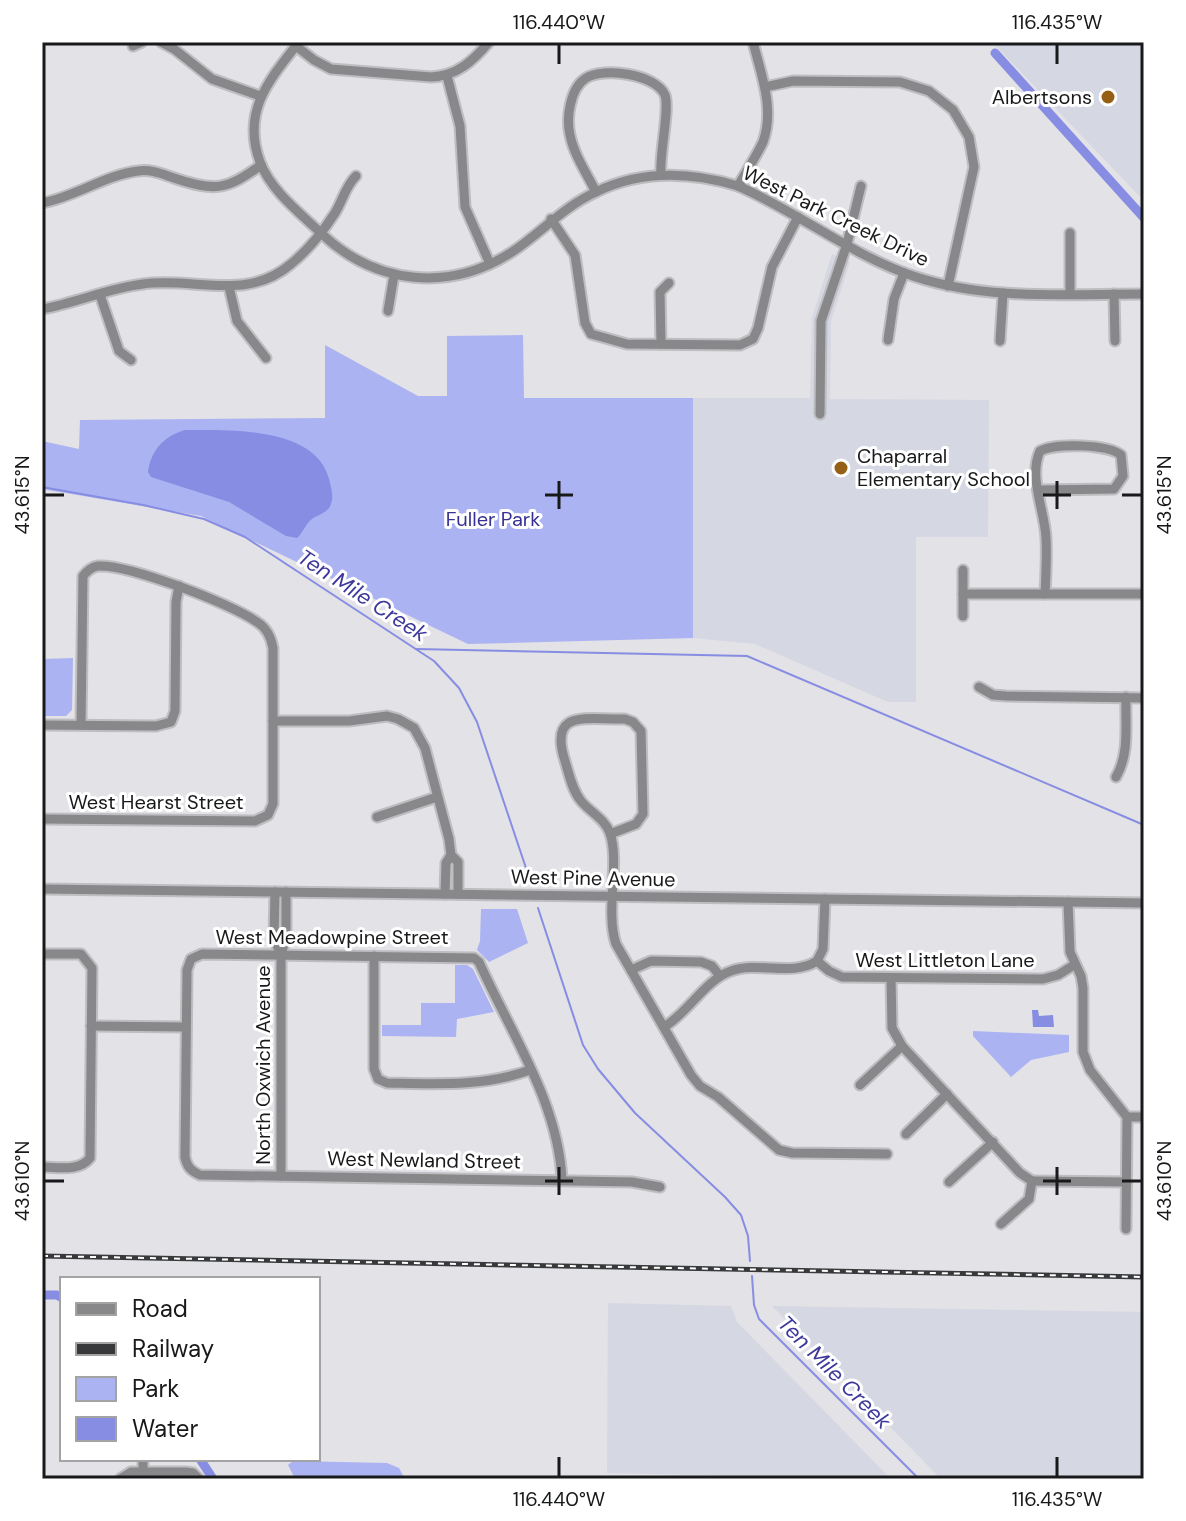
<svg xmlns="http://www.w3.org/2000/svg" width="1186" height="1521" font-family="'DM Sans',sans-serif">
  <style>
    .built { fill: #d5d7e2 }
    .green { fill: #acb3f2 }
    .water { fill: #878de2 }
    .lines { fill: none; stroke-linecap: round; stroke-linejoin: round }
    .stream { stroke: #878de2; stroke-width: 2 }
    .canal { stroke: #878de2; stroke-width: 9 }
    .minor-casing { stroke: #bebec2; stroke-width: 13 }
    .minor { stroke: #88888a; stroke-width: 9 }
    .rail-casing { stroke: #38393b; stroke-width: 5 }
    .rail { stroke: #fff; stroke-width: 2; stroke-dasharray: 6; stroke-linecap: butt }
    .ticks { fill: none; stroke: #18191a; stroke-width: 3 }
    .poi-dot { fill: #956016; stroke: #fff; stroke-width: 3 }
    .labels { text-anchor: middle; stroke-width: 6; stroke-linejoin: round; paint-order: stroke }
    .poi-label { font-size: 20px; fill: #18191a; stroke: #fff; text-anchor: end }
    .street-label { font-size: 20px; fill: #18191a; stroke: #fff }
    .park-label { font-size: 20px; fill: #383194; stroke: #fff }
    .water-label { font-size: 22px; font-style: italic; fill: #3d389a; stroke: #fff }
    .neatline { fill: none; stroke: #18191a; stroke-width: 3 }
    .ticks-label { font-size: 20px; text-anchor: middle; fill: #18191a }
  </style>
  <rect width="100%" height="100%" fill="#e2e2e7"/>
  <g class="built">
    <path d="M992,42H1144V201Z"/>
    <path d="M832,254L850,262L831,321L830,399L989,400L988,537H916V702H888L755,644L693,638V398H810L812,318Z"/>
    <path d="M608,1303L731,1306L737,1322L891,1479L607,1473Z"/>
    <path d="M772,1306L1144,1312V1479H941Z"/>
  </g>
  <g class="green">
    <path d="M523,335L524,398H693V638L468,644L201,516L42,489V441L79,449L80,420L325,418V345L418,396H447V336Z"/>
    <path d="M73,658L72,710L66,716H42V659Z"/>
    <path d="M481,909H517L528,943L489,962L477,950L480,941Z"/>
    <path d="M455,965H467L473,969L494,1012L457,1019L456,1037L382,1036V1025H421V1003H455Z"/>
    <path d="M973,1031L1069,1035V1052L1031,1060L1011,1077L973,1036Z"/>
    <path d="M293,1461L387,1463L399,1468L405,1479H295L288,1465Z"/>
  </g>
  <g class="water">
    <path d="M185,430C227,430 316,426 329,479C331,487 334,496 331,504C328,513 319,514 312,519C306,523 303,533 297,538L286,536L229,502L151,477L148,472C151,450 164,436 185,430Z"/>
    <path d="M1032,1010H1038L1039,1016L1053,1015L1054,1027H1033Z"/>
  </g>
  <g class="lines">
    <g class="stream">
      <path d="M42,487L143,505L204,519L245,537L434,661L459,688L477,722L531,883"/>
      <path d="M416,649L747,656L1144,825"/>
      <path d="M538,908L583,1045L598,1069L635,1113L725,1197L741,1215L748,1236L750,1261"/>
      <path d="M752,1276L754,1305L759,1319L919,1479"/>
    </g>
    <g class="canal">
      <path d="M995,53L1144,218"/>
      <path d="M42,1295H57L62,1298"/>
      <path d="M200,1459L213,1479"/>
    </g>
    <defs>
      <g id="minor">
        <path d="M161,42L174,49L212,79L260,96"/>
        <path d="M299,42C270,79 241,111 260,162C271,191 300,213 323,235C377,285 450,292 512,252C541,233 563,207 596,192C641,170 691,172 738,186C798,212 851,255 913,276C987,301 1067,294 1144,294"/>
        <path d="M133,46L142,42"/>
        <path d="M296,46L314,60L331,69L431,77C457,76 473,61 489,42"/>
        <path d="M447,76L460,126L465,207L490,264"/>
        <path d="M765,87L793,81L900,82L929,91L953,110L969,137L974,167L948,286"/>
        <path d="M738,186C746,172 756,157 763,142C775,109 761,74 753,42"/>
        <path d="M596,192C587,174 574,155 570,135C566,118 570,88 586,78C604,67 656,74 665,95C670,109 659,155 661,175"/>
        <path d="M42,203C75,197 105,175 138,171C151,169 162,174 174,178C215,192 227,190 261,165"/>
        <path d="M551,219L575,255L585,323L591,334L627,344L740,345L753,339L758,328L772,267L798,217"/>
        <path d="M1070,233V294"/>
        <path d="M229,287L237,321L266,358"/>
        <path d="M1114,294L1115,341"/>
        <path d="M100,295L119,351L131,360"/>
        <path d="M42,309C76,303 109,288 143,284C195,277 247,302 291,264C307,251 324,230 335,213C343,200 345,187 356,176"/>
        <path d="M388,311L394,275"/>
        <path d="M888,340L894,299L904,273"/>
        <path d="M1000,341L1003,293"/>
        <path d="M661,344L660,292L669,283"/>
        <path d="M820,414L821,321L847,244L861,186"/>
        <path d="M1039,490L1114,489L1123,476L1121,455C1108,444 1055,443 1040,451C1028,477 1045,511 1046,538C1047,556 1046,575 1045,594"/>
        <path d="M963,570V616"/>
        <path d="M963,594H1144"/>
        <path d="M979,687L993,695L1006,696L1144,698"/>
        <path d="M273,721H349L387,716L398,719L414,728L425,748L449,839L451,855"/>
        <path d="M42,725L156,726L171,722L175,711L176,602L179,586"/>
        <path d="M1116,777C1130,753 1125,724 1126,697"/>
        <path d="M377,817L437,797"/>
        <path d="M42,819L255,821L268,815L273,804V648C271,637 267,628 257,622C232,604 128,564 98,566C91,567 87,571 83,576L81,725"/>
        <path d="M610,834L636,824L643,814L641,731L633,722L625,719C587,720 548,708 565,761C569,774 572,790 581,801C590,812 605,819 610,833C620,863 605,911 616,944L691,1075L700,1086L718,1097L779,1150L792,1153L887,1154"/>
        <path d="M42,889L1144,903"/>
        <path d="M275,892L274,939L281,955"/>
        <path d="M445,894L446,863L451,855L458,862V894"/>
        <path d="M1068,902L1070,952L1081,976L1083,988V1052L1090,1070L1127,1117L1126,1229"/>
        <path d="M42,954H81L92,968L90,1158C79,1172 58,1167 42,1167"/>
        <path d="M374,956V1069L378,1079L387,1083C436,1084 483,1087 530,1070"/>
        <path d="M817,961L829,971L842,977L1043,979L1058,975L1074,965"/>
        <path d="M817,961L823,949L825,899"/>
        <path d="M631,970L651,961L701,962L712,966L720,976"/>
        <path d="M891,978L892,1028L902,1046L1020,1173L1032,1181"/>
        <path d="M91,1026L186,1027"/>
        <path d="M664,1027C688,1013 706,979 731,971C758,961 792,977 817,961"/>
        <path d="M860,1085L902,1046"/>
        <path d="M1127,1117H1144"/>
        <path d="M906,1134L947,1094"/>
        <path d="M281,1176V955L286,937V892"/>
        <path d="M562,1181C559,1103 510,1032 479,962L474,958L202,954L191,959L187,970L185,1157C187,1167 191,1171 200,1175L574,1181L632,1182L660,1187"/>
        <path d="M1032,1181L1127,1182"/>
        <path d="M949,1182L993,1142"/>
        <path d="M1001,1224L1029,1199L1032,1181"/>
        <path d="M143,1472V1459"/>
        <path d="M120,1479L131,1472H186L193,1473L199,1479"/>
      </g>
    </defs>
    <use href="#minor" class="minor-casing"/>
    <use href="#minor" class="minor"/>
    <defs>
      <path id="rail" d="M42,1256L1144,1277"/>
    </defs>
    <use href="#rail" class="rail-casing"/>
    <use href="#rail" class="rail"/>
  </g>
  <path class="ticks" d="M559,44V64M1057,44V64M559,481V509M1057,481V509M44,495H64M545,495H573M1043,495H1071M1122,495H1142M559,1167V1195M1057,1167V1195M44,1181H64M545,1181H573M1043,1181H1071M1122,1181H1142M559,1457V1477M1057,1457V1477"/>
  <g class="poi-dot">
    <circle cx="1108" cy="97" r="8"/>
    <circle cx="841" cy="468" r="8"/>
  </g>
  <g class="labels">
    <g class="poi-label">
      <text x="1092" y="104">Albertsons</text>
      <text x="857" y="463" text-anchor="start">Chaparral<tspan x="857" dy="23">Elementary School</tspan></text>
    </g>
    <g class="street-label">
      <text transform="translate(836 216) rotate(26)" y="7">West Park Creek Drive</text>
      <text x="156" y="809">West Hearst Street</text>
      <text transform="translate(593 878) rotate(1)" y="7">West Pine Avenue</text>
      <text x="332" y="944">West Meadowpine Street</text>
      <text x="945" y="967">West Littleton Lane</text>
      <text transform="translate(263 1065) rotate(-90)" y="7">North Oxwich Avenue</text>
      <text transform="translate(424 1160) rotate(1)" y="7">West Newland Street</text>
    </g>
    <g class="park-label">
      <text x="493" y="526">Fuller Park</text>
    </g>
    <g class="water-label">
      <text transform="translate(363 595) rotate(33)" y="8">Ten Mile Creek</text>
      <text transform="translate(835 1372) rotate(45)" y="8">Ten Mile Creek</text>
    </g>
  </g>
  <rect width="1186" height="1521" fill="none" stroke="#ffffff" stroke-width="88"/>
  <rect x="60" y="1277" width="260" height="184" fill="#ffffff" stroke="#a3a3a3" stroke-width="2"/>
  <rect x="76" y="1303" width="40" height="12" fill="#88888a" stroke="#a3a3a3" stroke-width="2"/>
  <text x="132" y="1317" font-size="24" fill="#18191a">Road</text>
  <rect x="76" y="1343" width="40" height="12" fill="#38393b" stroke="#a3a3a3" stroke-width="2"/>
  <text x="132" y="1357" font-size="24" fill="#18191a">Railway</text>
  <rect x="76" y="1377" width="40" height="24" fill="#acb3f2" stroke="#a3a3a3" stroke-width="2"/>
  <text x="132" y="1397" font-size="24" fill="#18191a">Park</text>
  <rect x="76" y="1417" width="40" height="24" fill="#878de2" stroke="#a3a3a3" stroke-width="2"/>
  <text x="132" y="1437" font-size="24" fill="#18191a">Water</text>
  <rect x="44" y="44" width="1098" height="1433" class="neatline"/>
  <g class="ticks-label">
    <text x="559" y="29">116.440°W</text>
    <text x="1057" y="29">116.435°W</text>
    <text transform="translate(22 495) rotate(-90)" y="7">43.615°N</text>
    <text transform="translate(1164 495) rotate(-90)" y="7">43.615°N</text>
    <text transform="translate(22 1181) rotate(-90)" y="7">43.610°N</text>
    <text transform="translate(1164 1181) rotate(-90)" y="7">43.610°N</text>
    <text x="559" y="1506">116.440°W</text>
    <text x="1057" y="1506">116.435°W</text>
  </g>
</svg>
